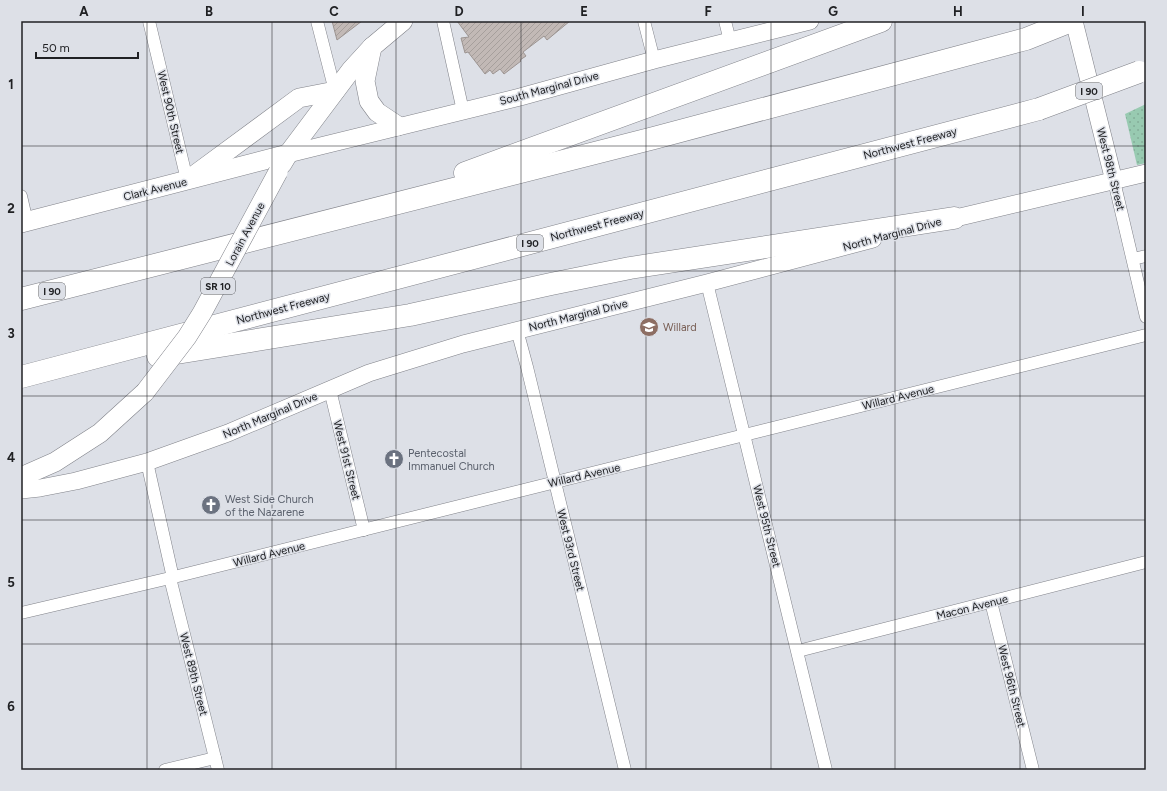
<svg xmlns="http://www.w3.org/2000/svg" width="1167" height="791" font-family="Figtree,sans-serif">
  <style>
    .grass { fill: url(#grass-dots) }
    .building { fill: url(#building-hatch); stroke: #9c9491 }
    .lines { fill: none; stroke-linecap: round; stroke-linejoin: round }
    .street-casing { stroke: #808289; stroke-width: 13 }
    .secondary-casing { stroke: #808289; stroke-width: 18 }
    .primary-casing { stroke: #808289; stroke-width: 20 }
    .highway-casing { stroke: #808289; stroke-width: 23 }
    .street { stroke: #fff; stroke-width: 12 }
    .secondary { stroke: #fff; stroke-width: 17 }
    .primary { stroke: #fff; stroke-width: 19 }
    .highway { stroke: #fff; stroke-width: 22 }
    .primary-bridge-casing { stroke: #808289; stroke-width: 20; stroke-linecap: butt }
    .highway-bridge-casing { stroke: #808289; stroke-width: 23; stroke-linecap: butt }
    .primary-bridge { stroke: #fff; stroke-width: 19 }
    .highway-bridge { stroke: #fff; stroke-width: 22 }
    .grid { fill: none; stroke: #202124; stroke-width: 1; stroke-opacity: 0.55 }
    .labels { text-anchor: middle; stroke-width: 3; stroke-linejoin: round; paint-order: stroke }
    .shield { fill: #dde0e7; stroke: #595a5e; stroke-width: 1 }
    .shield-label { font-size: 10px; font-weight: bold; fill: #202124 }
    .street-label { font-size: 11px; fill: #202124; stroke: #dde0e7 }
    .education-label { font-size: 11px; fill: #785e54; stroke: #dde0e7; text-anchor: start }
    .worship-label { font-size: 11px; fill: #5b616d; stroke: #dde0e7; text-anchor: start }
    .neatline { fill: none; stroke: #202124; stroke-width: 1.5 }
    .grid-label { font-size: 13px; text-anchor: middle; font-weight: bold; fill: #202124 }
  </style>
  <defs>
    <pattern id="grass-dots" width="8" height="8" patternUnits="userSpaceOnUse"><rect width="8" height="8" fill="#98cab1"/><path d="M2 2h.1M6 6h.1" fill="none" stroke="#83ad98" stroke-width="1.8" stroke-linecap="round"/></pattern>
    <pattern id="building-hatch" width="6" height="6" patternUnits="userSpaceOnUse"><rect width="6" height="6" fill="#c2b9b6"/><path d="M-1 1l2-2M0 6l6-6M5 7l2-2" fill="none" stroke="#a69f9c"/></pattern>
  </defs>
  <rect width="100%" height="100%" fill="#dde0e7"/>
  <path class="grass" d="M1146,104V163L1137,165L1125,114Z"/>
  <g class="building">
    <path d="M332,21H362L337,40Z"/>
    <path d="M457,21H570L547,40L544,36L523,52L526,56L520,60L521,61L504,74L500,69L493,74L490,70L485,74L468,52L465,53L461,38L469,37Z"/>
  </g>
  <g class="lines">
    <defs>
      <g id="street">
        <path d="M149,21L187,180"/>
        <path d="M317,21L335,91"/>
        <path d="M443,21L463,111"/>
        <path d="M644,21L654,60"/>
        <path d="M725,21L730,41"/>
        <path d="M1114,181L1146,317"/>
        <path d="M21,196L27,222"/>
        <path d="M1133,259L1146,256"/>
        <path d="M707,283L826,770"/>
        <path d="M517,330L527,367L625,770"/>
        <path d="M330,390L364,530"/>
        <path d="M147,462L173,578"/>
        <path d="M170,578L218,770"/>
        <path d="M991,602L1033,770"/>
        <path d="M21,613L170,578L1146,335"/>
        <path d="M798,651L1146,562"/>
        <path d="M165,770L215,758"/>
      </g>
      <g id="secondary">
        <path d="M1074,21L1114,181"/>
        <path d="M288,154L520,97L654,60L810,21"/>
        <path d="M943,221L1146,173"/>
        <path d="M21,490L40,488L76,481L147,462L228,433L369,373L463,344L707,283L873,239"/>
      </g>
      <g id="primary">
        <path d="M372,47L365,81L369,101L377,112L398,126"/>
        <path d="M282,164L288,154L351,70L372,47L403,21"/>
        <path d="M196,174L299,98L335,91"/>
        <path d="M21,223L288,154"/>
        <path d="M21,477L55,462L100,433L145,392"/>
      </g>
      <g id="highway">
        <path d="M465,173L881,21"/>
        <path d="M21,299L654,138L1026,39L1071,21"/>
        <path d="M158,356L410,315L551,284L630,268L954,218"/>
        <path d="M21,377L1039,109"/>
      </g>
    </defs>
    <use href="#street" class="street-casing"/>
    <use href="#secondary" class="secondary-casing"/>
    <use href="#primary" class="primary-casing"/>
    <use href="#highway" class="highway-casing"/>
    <use href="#street" class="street"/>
    <use href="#secondary" class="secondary"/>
    <use href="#primary" class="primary"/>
    <use href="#highway" class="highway"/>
    <defs>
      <path id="primary-bridge" d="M145,392L187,337L202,313L278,172"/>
      <path id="highway-bridge" d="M1039,109L1139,72"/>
    </defs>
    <use href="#primary-bridge" class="primary-bridge-casing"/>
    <use href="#highway-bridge" class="highway-bridge-casing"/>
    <use href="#primary-bridge" class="primary-bridge"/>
    <use href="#highway-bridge" class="highway-bridge"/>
  </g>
  <path class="grid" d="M147,21V770M272,21V770M396,21V770M521,21V770M646,21V770M771,21V770M895,21V770M1020,21V770M21,146H1146M21,271H1146M21,396H1146M21,520H1146M21,644H1146"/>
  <defs>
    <symbol id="school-disc" viewBox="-11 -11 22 22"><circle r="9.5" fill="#8d6e63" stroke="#dde0e7"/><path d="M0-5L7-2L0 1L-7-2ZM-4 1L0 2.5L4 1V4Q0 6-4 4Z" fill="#fff"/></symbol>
    <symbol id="church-disc" viewBox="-11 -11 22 22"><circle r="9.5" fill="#6b7280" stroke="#dde0e7"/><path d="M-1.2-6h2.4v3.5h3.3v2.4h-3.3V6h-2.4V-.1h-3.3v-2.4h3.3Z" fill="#fff"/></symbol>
  </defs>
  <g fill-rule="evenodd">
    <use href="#school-disc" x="638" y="316" width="22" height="22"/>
    <use href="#church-disc" x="383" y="448" width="22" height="22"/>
    <use href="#church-disc" x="200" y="494" width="22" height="22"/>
  </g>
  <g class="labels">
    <g class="shield">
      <rect x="1076" y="83" width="26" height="16" rx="3"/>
      <rect x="517" y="235" width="26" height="16" rx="3"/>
      <rect x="201" y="278" width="34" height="16" rx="3"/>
      <rect x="39" y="283" width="26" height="16" rx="3"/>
    </g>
    <g class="shield-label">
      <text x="1089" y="95">I 90</text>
      <text x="530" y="247">I 90</text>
      <text x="218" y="290">SR 10</text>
      <text x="52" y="295">I 90</text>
    </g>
    <g class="street-label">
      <text transform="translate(549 88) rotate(-15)" y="4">South Marginal Drive</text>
      <text transform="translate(171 112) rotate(77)" y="4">West 90th Street</text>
      <text transform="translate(910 143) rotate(-15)" y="4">Northwest Freeway</text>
      <text transform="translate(1111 169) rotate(76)" y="4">West 98th Street</text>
      <text transform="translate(155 189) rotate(-14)" y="4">Clark Avenue</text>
      <text transform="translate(597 225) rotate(-15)" y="4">Northwest Freeway</text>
      <text transform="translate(245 234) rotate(-62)" y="4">Lorain Avenue</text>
      <text transform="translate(892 234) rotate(-15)" y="4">North Marginal Drive</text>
      <text transform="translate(283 308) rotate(-15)" y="4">Northwest Freeway</text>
      <text transform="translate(578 315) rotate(-14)" y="4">North Marginal Drive</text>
      <text transform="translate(898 397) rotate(-14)" y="4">Willard Avenue</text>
      <text transform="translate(270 415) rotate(-23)" y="4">North Marginal Drive</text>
      <text transform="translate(347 460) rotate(76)" y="4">West 91st Street</text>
      <text transform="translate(584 475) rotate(-13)" y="4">Willard Avenue</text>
      <text transform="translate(767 526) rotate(76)" y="4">West 95th Street</text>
      <text transform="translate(571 550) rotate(76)" y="4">West 93rd Street</text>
      <text transform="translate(269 554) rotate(-14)" y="4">Willard Avenue</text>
      <text transform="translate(972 607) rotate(-14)" y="4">Macon Avenue</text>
      <text transform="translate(194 674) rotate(76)" y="4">West 89th Street</text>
      <text transform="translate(1012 686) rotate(76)" y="4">West 96th Street</text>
    </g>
    <g class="education-label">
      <text x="663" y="331">Willard</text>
    </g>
    <g class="worship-label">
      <text x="408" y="457">Pentecostal<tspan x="408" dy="13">Immanuel Church</tspan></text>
      <text x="225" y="503">West Side Church<tspan x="225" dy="13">of the Nazarene</tspan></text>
    </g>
  </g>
  <rect width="1167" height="791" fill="none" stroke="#dde0e7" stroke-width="44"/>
  <path d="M36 52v6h102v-6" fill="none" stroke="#202124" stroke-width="2"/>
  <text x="42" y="52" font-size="12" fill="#202124" stroke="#dde0e7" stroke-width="3" paint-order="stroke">50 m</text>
  <rect x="22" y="22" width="1123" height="747" class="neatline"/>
  <g class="grid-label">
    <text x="84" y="16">A</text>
    <text x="209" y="16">B</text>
    <text x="334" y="16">C</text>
    <text x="459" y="16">D</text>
    <text x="584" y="16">E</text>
    <text x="708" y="16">F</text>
    <text x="833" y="16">G</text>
    <text x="958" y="16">H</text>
    <text x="1083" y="16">I</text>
    <text x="11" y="89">1</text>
    <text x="11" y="213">2</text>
    <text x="11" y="338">3</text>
    <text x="11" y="462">4</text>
    <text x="11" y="587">5</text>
    <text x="11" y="711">6</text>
  </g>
</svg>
